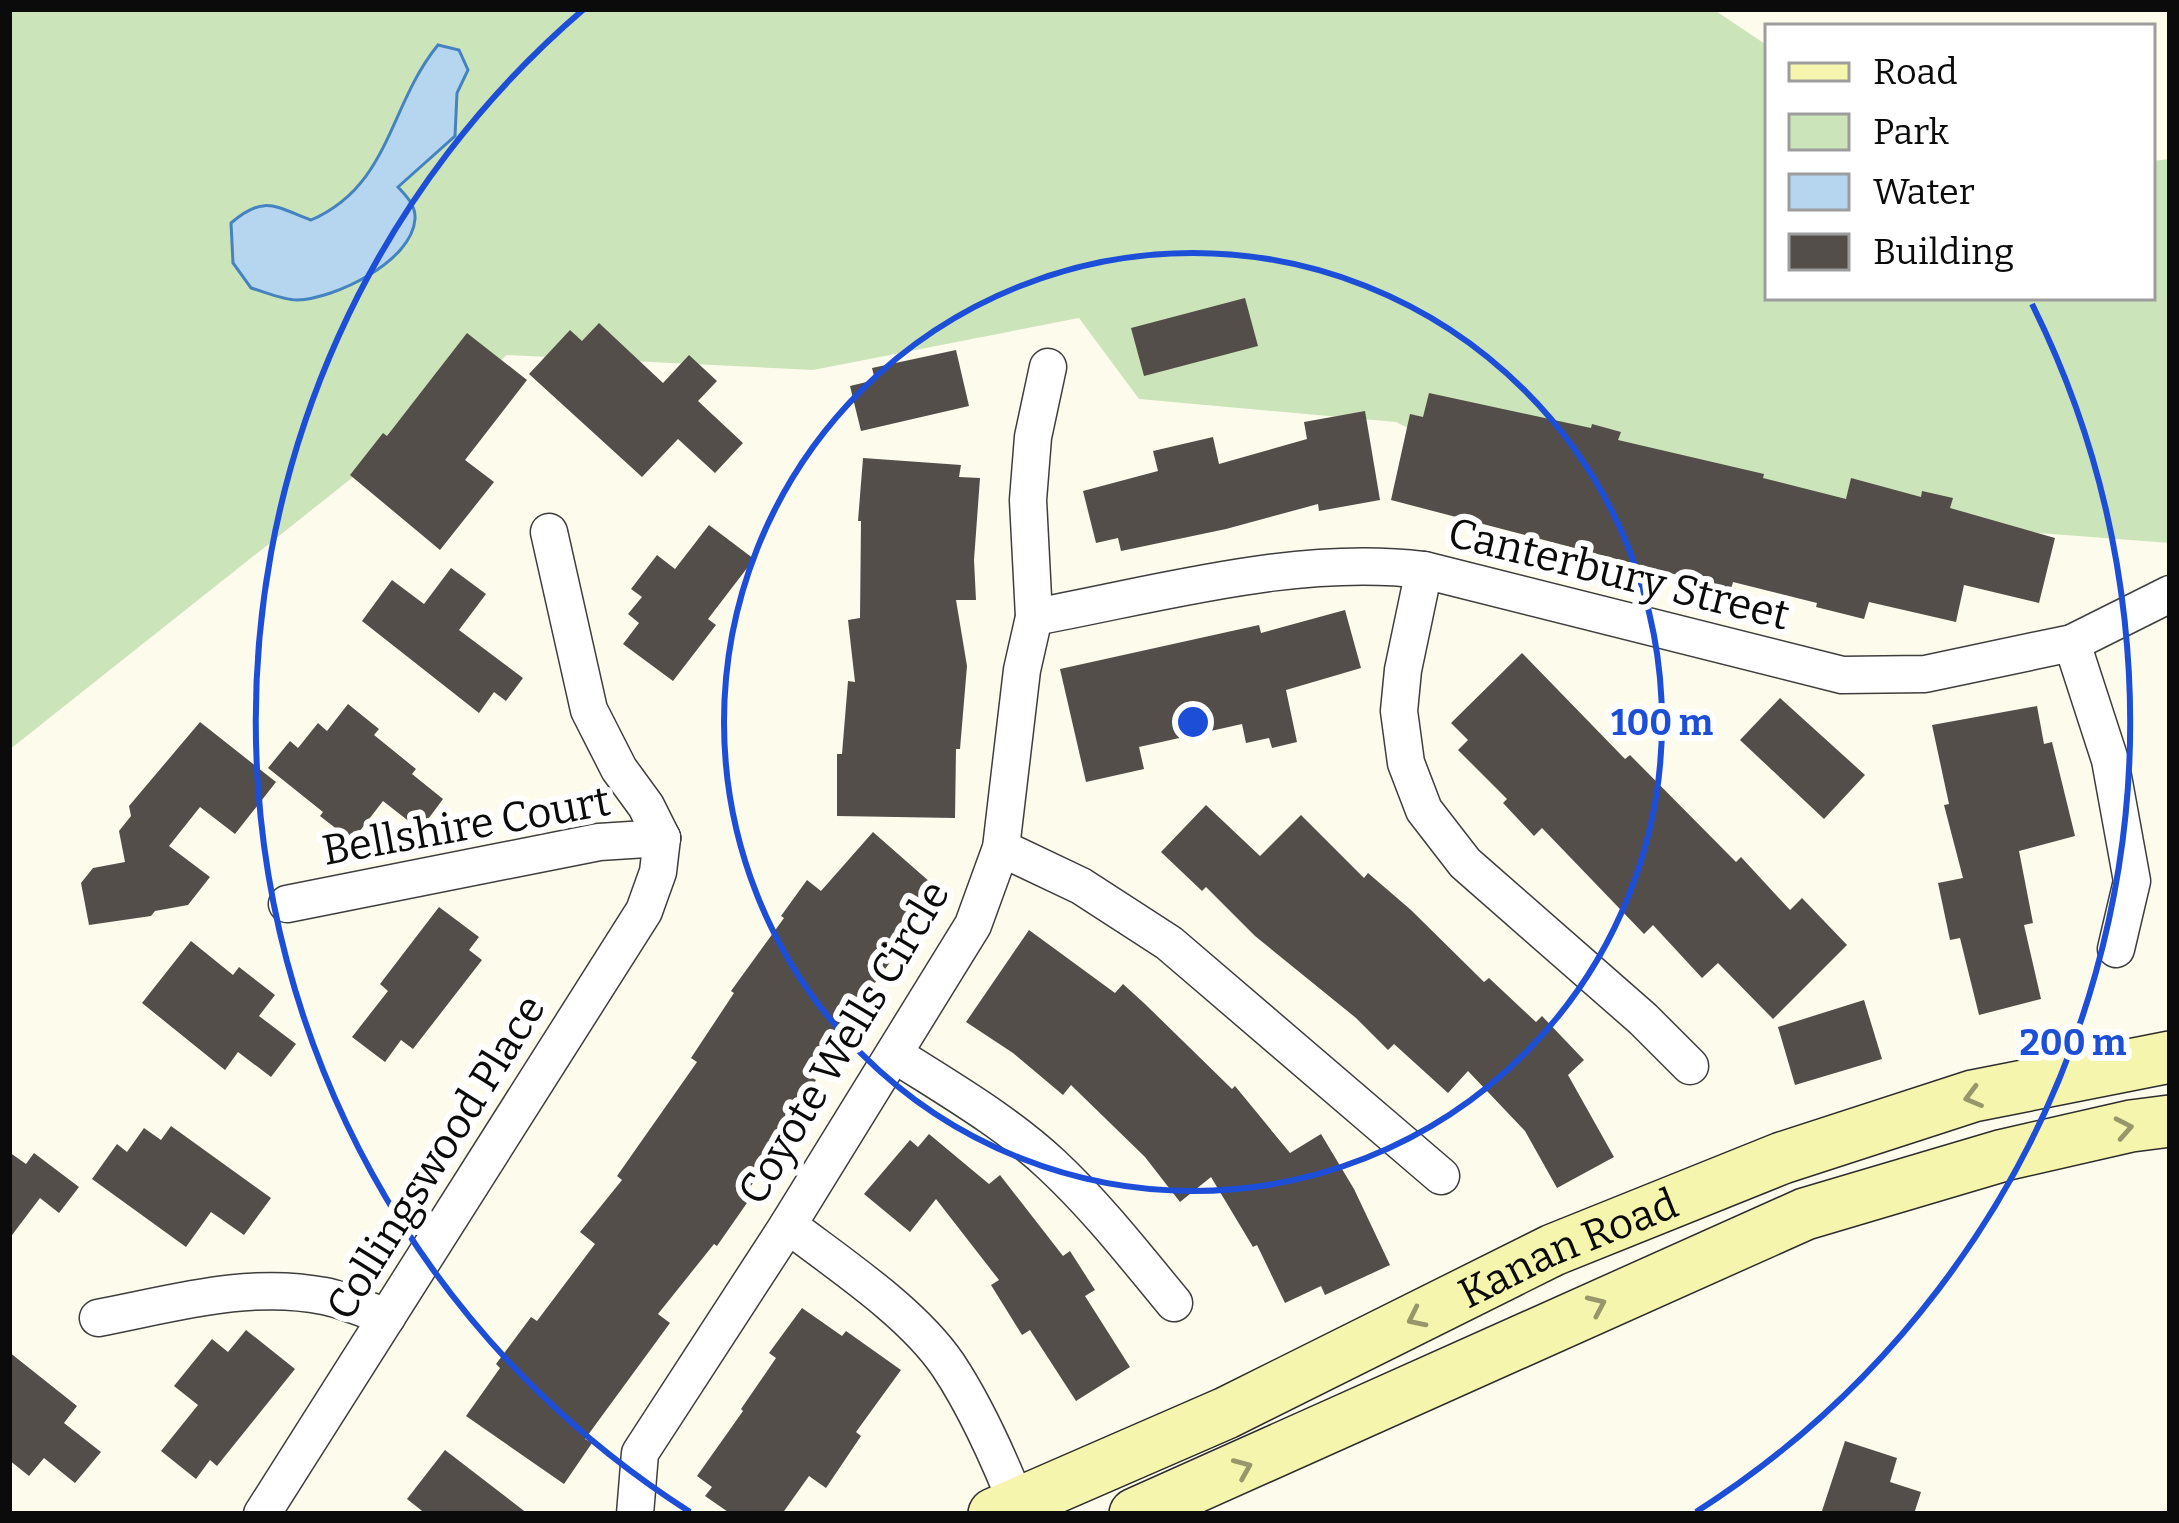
<svg xmlns="http://www.w3.org/2000/svg" width="2179" height="1523" font-family="Bitter,serif">
  <style>
    .green { fill: #cce4b9 }
    .water { fill: #b6d5ef; stroke: #4483bf; stroke-width: 3 }
    .building { fill: #534e49 }
    .lines { fill: none; stroke-linecap: round; stroke-linejoin: round }
    .minor-casing { stroke: #3e3e3e; stroke-width: 39 }
    .secondary-casing { stroke: #2d2d2d; stroke-width: 54 }
    .minor { stroke: #fff; stroke-width: 36 }
    .secondary { stroke: #f6f5ad; stroke-width: 51 }
    .oneway { stroke: #98976c }
    .ring { fill: none; stroke: #1d4ed8; stroke-width: 6 }
    .labels { text-anchor: middle; stroke-width: 12; stroke-linejoin: round; paint-order: stroke }
    .street-label { font-size: 42px; fill: #0b0b0b; stroke: #fff }
    .centre { fill: #1d4ed8; stroke: #fff; stroke-width: 6 }
    .ring-label { font-size: 36px; text-anchor: middle; font-weight: bold; fill: #1d4ed8; stroke: #fff; stroke-width: 12; stroke-linejoin: round; paint-order: stroke }
  </style>
  <rect width="100%" height="100%" fill="#fdfbec"/>
  <path class="green" d="M9,9H1713L1768,46V297H2152V161L2170,159V543L1974,528L1599,526L1396,422L1139,399L1079,318L813,370L507,355L9,750Z"/>
  <path class="water" d="M438,45L459,50L468,70L457,93L455,136L398,187C406,196 416,205 415,219C412,262 334,299 297,300C283,300 265,292 251,288L233,263L231,223C264,195 274,206 311,220C391,185 388,106 438,45Z"/>
  <g class="building">
    <path d="M1245,298L1258,346L1144,376L1131,328Z"/>
    <path d="M599,323L663,383L689,355L717,381L698,401L743,443L715,473L678,439L642,477L529,374L570,330L582,341Z"/>
    <path d="M467,333L527,380L465,460L494,482L440,550L350,475L383,433L387,436Z"/>
    <path d="M956,350L969,406L861,431L850,386L875,380L872,368Z"/>
    <path d="M1429,393L1591,428L1592,424L1621,432L1618,440L1764,474L1763,478L1846,499L1851,478L1921,497L1922,491L1953,498L1950,508L2055,538L2039,603L1964,585L1956,622L1869,602L1864,619L1816,607L1817,603L1733,582L1731,589L1391,500L1410,414L1423,417Z"/>
    <path d="M1365,411L1380,500L1319,511L1318,504L1226,529L1121,551L1118,538L1096,543L1083,491L1158,471L1153,451L1213,437L1219,464L1307,439L1304,422Z"/>
    <path d="M863,458L961,465L959,477L980,478L974,560L976,600H956L967,666L960,749H956L955,818L837,816V754H842L848,681L855,682L848,620L860,618L861,521H858Z"/>
    <path d="M709,525L754,559L708,619L716,625L673,681L623,644L639,623L628,614L642,597L631,589L657,555L675,569Z"/>
    <path d="M451,568L486,594L459,630L523,678L506,701L494,692L479,713L362,621L392,580L424,604Z"/>
    <path d="M1345,610L1361,668L1286,690L1297,742L1272,748L1269,738L1246,743L1242,724L1139,747L1144,769L1086,782L1060,669L1259,625L1261,633Z"/>
    <path d="M1522,653L1625,759L1630,755L1736,862L1741,857L1790,910L1802,898L1847,945L1773,1019L1718,963L1702,978L1653,925L1644,934L1542,828L1534,836L1503,803L1507,799L1458,750L1468,740L1451,723Z"/>
    <path d="M1780,698L1865,775L1824,819L1740,740Z"/>
    <path d="M348,704L379,729L374,735L416,769L412,774L443,799L420,830L383,801L352,841L320,816L323,812L268,768L290,741L298,748L318,723L327,731Z"/>
    <path d="M2037,706L2044,744L2052,742L2075,836L2019,851L2033,923L2024,925L2041,999L1979,1015L1960,938L1950,940L1938,883L1963,878L1944,805L1949,804L1932,725Z"/>
    <path d="M200,722L276,782L235,834L200,807L169,846L210,877L188,905L155,911L151,916L89,925L81,883L93,868L125,862L119,831L131,816L129,806Z"/>
    <path d="M1206,805L1260,856L1301,815L1364,878L1368,873L1411,910L1484,982L1489,978L1536,1022L1542,1016L1584,1060L1568,1075L1614,1157L1557,1188L1525,1131L1468,1071L1448,1093L1394,1044L1388,1050L1356,1018L1255,936L1206,887L1202,891L1161,852Z"/>
    <path d="M873,832L939,890L882,955L891,961L807,1075L816,1080L781,1134L785,1136L744,1196L749,1200L717,1246L714,1244L658,1314L670,1323L585,1439L592,1443L564,1484L466,1416L500,1368L496,1364L531,1317L537,1321L595,1244L580,1232L622,1180L617,1176L697,1062L691,1058L734,993L731,991L784,918L781,916L807,880L821,891Z"/>
    <path d="M439,907L479,937L469,950L482,960L413,1049L401,1040L385,1062L352,1037L388,991L380,984Z"/>
    <path d="M1029,930L1115,993L1123,984L1145,1004L1232,1089L1235,1086L1290,1153L1321,1134L1354,1189L1390,1265L1325,1295L1321,1286L1285,1303L1257,1245L1253,1247L1211,1177L1180,1202L1145,1157L1071,1085L1063,1095L1013,1053L966,1022Z"/>
    <path d="M191,941L233,975L239,967L275,995L259,1016L296,1044L271,1077L238,1052L225,1070L142,1003Z"/>
    <path d="M1864,1000L1882,1059L1795,1085L1778,1027Z"/>
    <path d="M171,1126L271,1198L244,1235L211,1212L186,1247L92,1179L117,1144L127,1152L144,1128L161,1140Z"/>
    <path d="M929,1134L989,1184L1000,1175L1063,1256L1070,1251L1095,1290L1085,1296L1130,1367L1076,1401L1030,1330L1022,1335L991,1285L999,1280L936,1199L910,1232L864,1194L910,1140L918,1147Z"/>
    <path d="M9,1152L26,1164L34,1153L79,1187L59,1213L40,1198L9,1239Z"/>
    <path d="M802,1308L842,1336L846,1331L901,1370L856,1432L861,1436L826,1488L809,1476L782,1514H731L705,1496L712,1487L697,1476L743,1411L741,1409L776,1358L769,1353Z"/>
    <path d="M246,1330L295,1369L217,1466L210,1460L196,1479L161,1451L198,1405L174,1386L212,1339L228,1352Z"/>
    <path d="M9,1352L77,1406L64,1423L101,1452L75,1483L44,1458L29,1476L9,1460Z"/>
    <path d="M1845,1441L1897,1458L1890,1482L1921,1492L1914,1514H1821Z"/>
    <path d="M445,1450L528,1514H426L407,1499Z"/>
  </g>
  <g class="lines">
    <defs>
      <g id="minor">
        <path d="M549,532L589,710L619,769L646,806L662,838"/>
        <path d="M1424,570L1403,670L1399,711L1406,763L1424,810L1465,863L1643,1019L1690,1066"/>
        <path d="M1034,617C1159,594 1298,554 1424,570L1842,675L1925,674L2072,643L2170,594"/>
        <path d="M2072,643L2110,760L2132,881L2116,949"/>
        <path d="M1001,848L1081,886L1169,943L1441,1176"/>
        <path d="M287,904L599,842L662,838"/>
        <path d="M894,1054C947,1088 1005,1121 1052,1165C1097,1207 1135,1256 1174,1303"/>
        <path d="M788,1225C839,1264 912,1312 948,1365C978,1410 1001,1463 1021,1514"/>
        <path d="M98,1318C172,1304 248,1281 324,1296C345,1300 366,1310 387,1317"/>
        <path d="M262,1514L644,911L658,872L662,838"/>
        <path d="M635,1514L640,1453L788,1225L973,925L1001,848L1022,670L1034,617L1028,500L1033,437L1048,367"/>
      </g>
      <g id="secondary">
        <path id="s1" d="M994,1514L1226,1413L1553,1250L1782,1158L1973,1096L2170,1057"/>
        <path d="M1135,1514L1805,1214L2004,1155L2131,1126L2170,1121"/>
      </g>
    </defs>
    <use href="#minor" class="minor-casing"/>
    <use href="#secondary" class="secondary-casing"/>
    <use href="#minor" class="minor"/>
    <use href="#secondary" class="secondary"/>
  </g>
  <defs><path id="oneway-chevron" d="M-2-3.5L2.5 0L-2 3.5" fill="none" stroke-width="1.6" stroke-linecap="round" stroke-linejoin="round" transform="scale(3)"/></defs>
  <g class="oneway">
    <use href="#oneway-chevron" transform="translate(1973 1097) rotate(165)"/>
    <use href="#oneway-chevron" transform="translate(2124 1128) rotate(-11)"/>
    <use href="#oneway-chevron" transform="translate(1597 1305) rotate(-24)"/>
    <use href="#oneway-chevron" transform="translate(1416 1318) rotate(154)"/>
    <use href="#oneway-chevron" transform="translate(1243 1468) rotate(-23)"/>
  </g>
  <g class="ring">
    <circle cx="1193" cy="722" r="469"/>
    <path d="M690 1512A937 937 0 0 1 584 9M2032 304A937 937 0 0 1 1696 1512"/>
  </g>
  <g class="labels">
    <g class="street-label">
      <text transform="translate(1619 573) rotate(14)" y="15">Canterbury Street</text>
      <text transform="translate(466 825) rotate(-10)" y="15">Bellshire Court</text>
      <text transform="translate(843 1042) rotate(-59)" y="15">Coyote Wells Circle</text>
      <text transform="translate(435 1157) rotate(-58)" y="15">Collingswood Place</text>
      <text dy="15" stroke="none"><textPath href="#s1" startOffset="633">Kanan Road</textPath></text>
    </g>
  </g>
  <circle cx="1193" cy="722" r="18" class="centre"/>
  <g class="ring-label">
    <text x="1662" y="735">100 m</text>
    <text x="2073" y="1055">200 m</text>
  </g>
  <rect width="2179" height="1523" fill="none" stroke="#0b0b0b" stroke-width="24"/>
  <rect x="1765" y="24" width="390" height="276" fill="#ffffff" stroke="#9d9d9d" stroke-width="3"/>
  <rect x="1789" y="63" width="60" height="18" fill="#f6f5ad" stroke="#9d9d9d" stroke-width="3"/>
  <text x="1873" y="84" font-size="36" fill="#0b0b0b">Road</text>
  <rect x="1789" y="114" width="60" height="36" fill="#cce4b9" stroke="#9d9d9d" stroke-width="3"/>
  <text x="1873" y="144" font-size="36" fill="#0b0b0b">Park</text>
  <rect x="1789" y="174" width="60" height="36" fill="#b6d5ef" stroke="#9d9d9d" stroke-width="3"/>
  <text x="1873" y="204" font-size="36" fill="#0b0b0b">Water</text>
  <rect x="1789" y="234" width="60" height="36" fill="#534e49" stroke="#9d9d9d" stroke-width="3"/>
  <text x="1873" y="264" font-size="36" fill="#0b0b0b">Building</text>
</svg>
